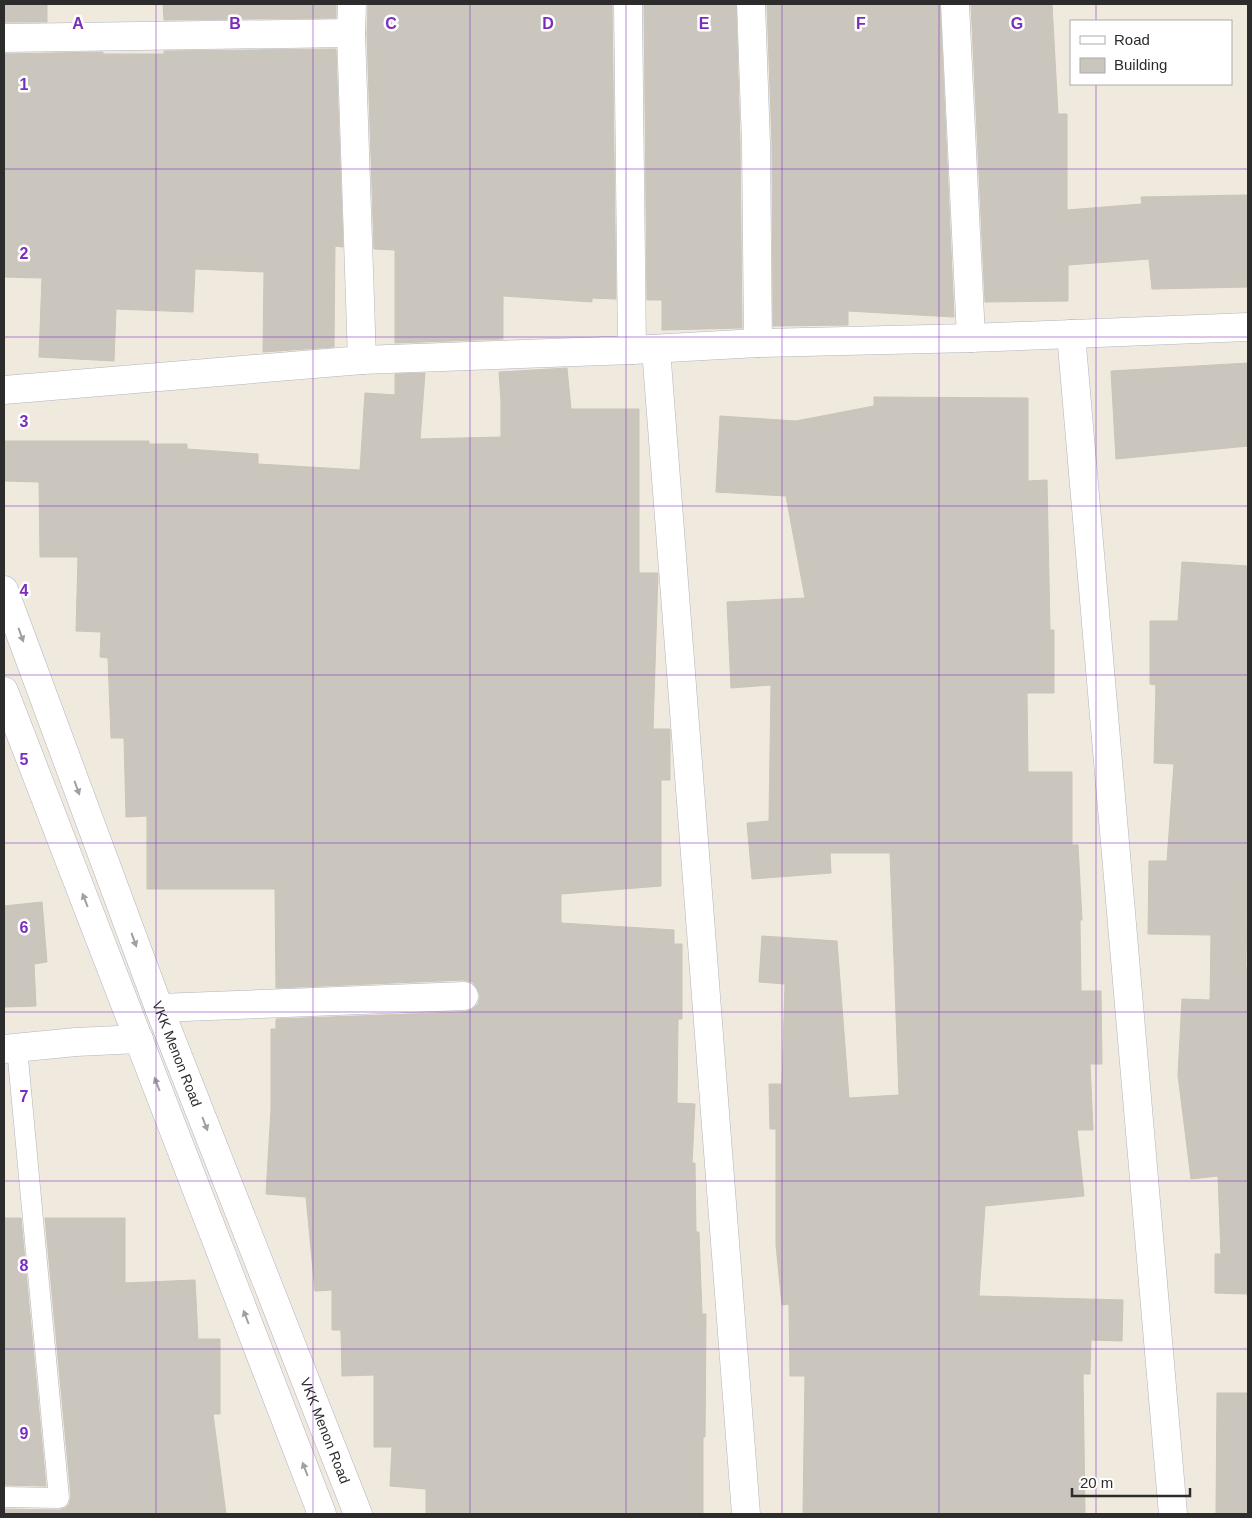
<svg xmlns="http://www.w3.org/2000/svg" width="1252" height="1518" font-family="Arial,sans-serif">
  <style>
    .building { fill: #cac6bd; stroke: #cbc5b7 }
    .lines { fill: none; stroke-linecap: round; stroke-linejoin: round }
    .service-casing { stroke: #b2b3c1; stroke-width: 21 }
    .minor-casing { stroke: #b2b3c1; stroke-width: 29 }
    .tertiary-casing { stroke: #b2b3c1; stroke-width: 29 }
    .service { stroke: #fff; stroke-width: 20 }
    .minor { stroke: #fff; stroke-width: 28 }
    .tertiary { stroke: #fff; stroke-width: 28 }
    .oneway { fill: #a0a0a0 }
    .grid { fill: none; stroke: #7b2cbf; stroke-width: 1; stroke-opacity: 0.55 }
    .labels { text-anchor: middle; stroke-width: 5; stroke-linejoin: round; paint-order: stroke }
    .street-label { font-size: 14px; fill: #2c2c2c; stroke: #fff }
    .grid-label { font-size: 16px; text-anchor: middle; font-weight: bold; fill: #7b2cbf; stroke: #fff; stroke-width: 5; stroke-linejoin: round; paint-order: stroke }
  </style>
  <rect width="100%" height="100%" fill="#efe9de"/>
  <g class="building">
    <rect x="4" y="4" width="43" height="18"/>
    <path d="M163,4H336V18L164,20Z"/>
    <path d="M368,4H612L616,299L592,298V302L503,296V339L395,343V250L374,249L367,33Z"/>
    <path d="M644,4H736L740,143L742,328L662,330V300H647Z"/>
    <path d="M767,4H940L954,317L848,311V325L773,326L772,143Z"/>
    <path d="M971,4H1052L1058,114H1067V210L1142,204L1141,197L1248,195V287L1152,289L1149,259L1068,265V301L985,302Z"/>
    <path d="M336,49L343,247L335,246L334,347L263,352L264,272L195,269L193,312L116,309L114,361L39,357L42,278L4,277V54L103,52V54H164V51Z"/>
    <path d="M1248,363V446L1116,459L1111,371Z"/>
    <path d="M567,368L571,409H639V573H658L653,729H670V780H661V886L561,894V923L674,930V944H682V1019H678L677,1103L695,1104L692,1163H695L696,1232H699L702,1314H706L705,1437H703V1514H426V1489L390,1486L392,1447H374V1375L342,1376L341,1330H332V1290L315,1291L306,1197L266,1194L271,1110V1029H276V1019L465,1012L472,1009L478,1004L480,996L477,988L472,982L463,980L276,988L275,889H147V816L126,817L124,738H111L108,658L100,657L101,632L76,631L78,557H40L39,482L4,481V441H149V444H187V449L258,454V464L360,470L365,393L395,395V374L425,373L420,439L501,437V400L499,372Z"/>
    <path d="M874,397L1028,398V481L1047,480L1050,630H1054V693H1027L1028,772H1072V845H1078L1082,920H1080L1081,991H1101L1102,1064H1090L1093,1130H1077L1084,1196L985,1206L979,1296L1123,1300L1122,1341L1091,1340L1090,1374H1083L1085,1514H803L805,1376H790L789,1304L782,1305L776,1245V1129H770L769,1084H782L785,984L759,982L762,936L837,941L849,1098L899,1095L890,853H830L831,873L752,879L747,823L769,821L771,685L731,688L727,602L805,598L786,496L716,492L720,416L796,421L874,406Z"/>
    <path d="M1182,562L1248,566V840L1246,967H1248V1294L1215,1293V1254H1221L1218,1176L1191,1179L1178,1075L1182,999L1210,1000L1211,935L1148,934L1149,861H1167L1174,764L1154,763L1156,685L1150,684V621H1178Z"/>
    <path d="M42,902L47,962L34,964L36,1006L4,1007V906Z"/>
    <path d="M4,1218H21L46,1486L4,1485Z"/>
    <path d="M45,1218H125V1283L195,1280L198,1339H220V1414H213L226,1514H4V1509L59,1510L65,1508L69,1504L71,1497Z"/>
    <path d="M1217,1393H1248V1514H1216Z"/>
  </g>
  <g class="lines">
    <defs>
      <path id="service" d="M4,1497L59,1498L17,1048"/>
      <g id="minor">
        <path d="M352,4L351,33L362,360"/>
        <path d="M628,4L632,350"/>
        <path d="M751,4L756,143L758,343"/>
        <path d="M955,4L971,338"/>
        <path d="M4,38L351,33"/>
        <path d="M1071,334L1173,1514"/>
        <path d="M656,349L746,1514"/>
        <path d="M4,390L362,360L632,350L758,343L971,338L1248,327"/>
        <path d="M159,1008L464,996"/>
        <path d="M4,1049L76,1042L139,1039"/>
      </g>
      <g id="tertiary">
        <path id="s1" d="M4,590L159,1008L358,1514"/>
        <path d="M4,691L322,1514"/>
      </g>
    </defs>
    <use href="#service" class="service-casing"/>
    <use href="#minor" class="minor-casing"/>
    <use href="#tertiary" class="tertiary-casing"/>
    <use href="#service" class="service"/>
    <use href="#minor" class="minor"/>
    <use href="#tertiary" class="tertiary"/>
  </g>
  <defs><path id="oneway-solid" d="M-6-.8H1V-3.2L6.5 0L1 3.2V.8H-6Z" transform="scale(1.25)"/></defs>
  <g class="oneway">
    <use href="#oneway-solid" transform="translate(21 635) rotate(70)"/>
    <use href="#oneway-solid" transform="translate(77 788) rotate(70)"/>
    <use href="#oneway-solid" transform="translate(85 900) rotate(-111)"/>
    <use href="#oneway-solid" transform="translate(134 940) rotate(70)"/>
    <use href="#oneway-solid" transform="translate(157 1084) rotate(-111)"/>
    <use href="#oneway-solid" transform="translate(205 1124) rotate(69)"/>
    <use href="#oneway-solid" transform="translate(246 1317) rotate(-111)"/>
    <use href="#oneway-solid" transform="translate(305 1469) rotate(-111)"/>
  </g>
  <path class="grid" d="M156,4V1514M313,4V1514M470,4V1514M626,4V1514M782,4V1514M939,4V1514M1096,4V21M1096,84V1514M4,169H1248M4,337H1248M4,506H1248M4,675H1248M4,843H1248M4,1012H1248M4,1181H1248M4,1349H1248"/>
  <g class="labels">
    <g class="street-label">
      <text dy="5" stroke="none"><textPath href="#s1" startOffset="495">VKK Menon Road</textPath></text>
      <text dy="5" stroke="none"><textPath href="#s1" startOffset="900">VKK Menon Road</textPath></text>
    </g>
  </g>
  <g class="grid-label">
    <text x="78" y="29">A</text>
    <text x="235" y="29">B</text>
    <text x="391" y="29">C</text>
    <text x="548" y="29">D</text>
    <text x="704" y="29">E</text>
    <text x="861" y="29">F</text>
    <text x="1017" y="29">G</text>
    <text x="24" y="90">1</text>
    <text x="24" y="259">2</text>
    <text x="24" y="427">3</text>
    <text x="24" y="596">4</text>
    <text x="24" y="765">5</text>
    <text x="24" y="933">6</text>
    <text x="24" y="1102">7</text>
    <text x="24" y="1271">8</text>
    <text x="24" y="1439">9</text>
  </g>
  <rect width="1252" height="1518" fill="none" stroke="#2c2c2c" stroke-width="10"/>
  <rect x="1070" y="20" width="162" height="65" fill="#ffffff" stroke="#ababab"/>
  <rect x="1080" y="36" width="25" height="8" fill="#ffffff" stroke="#ababab"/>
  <text x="1114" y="45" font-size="15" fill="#2c2c2c">Road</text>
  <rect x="1080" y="58" width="25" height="15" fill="#cac6bd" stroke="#ababab"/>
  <text x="1114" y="70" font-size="15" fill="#2c2c2c">Building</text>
  <path d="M1072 1488v8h118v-8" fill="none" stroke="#2c2c2c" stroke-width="2.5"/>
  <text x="1080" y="1488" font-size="15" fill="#2c2c2c" stroke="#ffffff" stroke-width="4" paint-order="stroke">20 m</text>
</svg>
